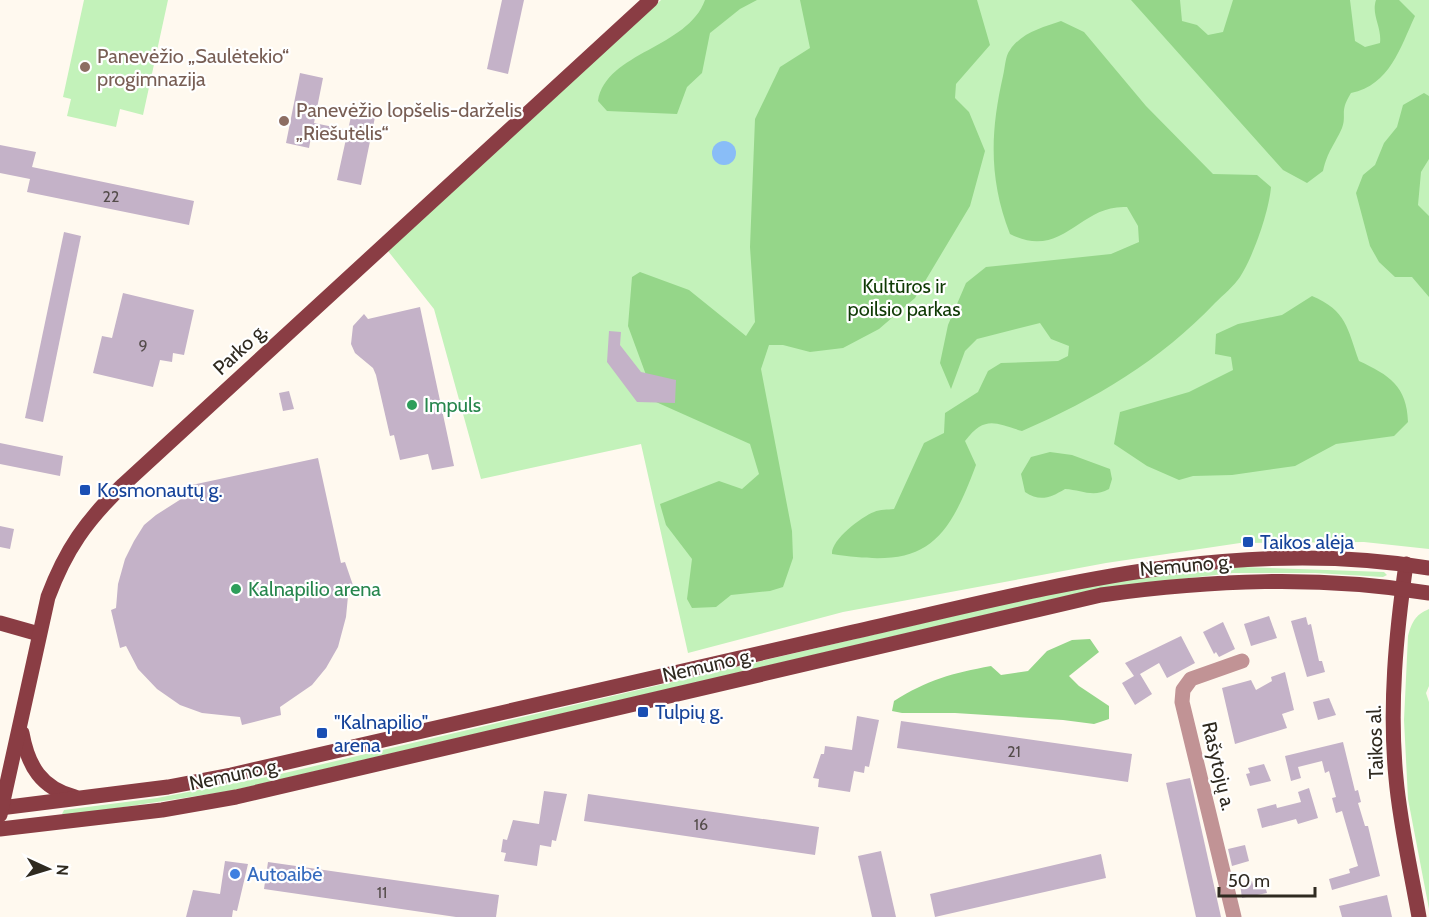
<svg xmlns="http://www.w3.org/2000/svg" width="1429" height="917" font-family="Cabin,sans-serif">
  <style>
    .green { fill: #c3f2ba }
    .forest { fill: #95d689 }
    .water { fill: #89bdf7 }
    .building { fill: #c4b2c8 }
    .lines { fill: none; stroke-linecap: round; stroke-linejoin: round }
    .minor { stroke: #c19395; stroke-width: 15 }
    .major { stroke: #8a3d44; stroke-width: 15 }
    .education-dot { fill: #8d6e63; stroke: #fff; stroke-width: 2 }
    .leisure-dot { fill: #2e9e5b; stroke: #fff; stroke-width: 2 }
    .transit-dot { fill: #1a4fb4; stroke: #fff; stroke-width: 2 }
    .shop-dot { fill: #3f7fe0; stroke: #fff; stroke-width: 2 }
    .labels { text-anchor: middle; stroke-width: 4.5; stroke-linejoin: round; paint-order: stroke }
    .number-label { font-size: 16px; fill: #544c4a }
    .education-label { font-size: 20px; fill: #785e54; stroke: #fff; text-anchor: start }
    .park-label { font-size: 20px; fill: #0f3a05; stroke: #fff }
    .street-label { font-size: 20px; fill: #2f2a20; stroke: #fff }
    .leisure-label { font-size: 20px; fill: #27864d; stroke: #fff; text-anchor: start }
    .transit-label { font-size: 20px; fill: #164399; stroke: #fff; text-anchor: start }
    .shop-label { font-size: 20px; fill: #366cbe; stroke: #fff; text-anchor: start }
  </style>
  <rect width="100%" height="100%" fill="#fff9ef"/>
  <g class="green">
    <path d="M84,0H168L143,115L120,109L116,127L67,116L71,99L63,97Z"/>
    <path d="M661,0H1429V549L1364,542L1240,543L1106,563L843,612L688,653L641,444L481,479L434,309L388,251Z"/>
    <path d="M1243,567L1384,572L1387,575L1383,577L1315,573H1233L1101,588L230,791L64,816L62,814L64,810L157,798L272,776L1055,592L1153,575Z"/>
    <path d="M1429,609V686L1426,693L1429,702V909L1408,799L1404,720L1408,636C1412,622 1415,615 1429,609Z"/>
  </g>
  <g class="forest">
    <path d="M705,0H757L740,9L710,33L702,73L687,87L677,114L607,111L598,101C606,52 688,48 705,0Z"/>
    <path d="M800,0H977L990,45L956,84L955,98L969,112L985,151L970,206L915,298L879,329L843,348L810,352L783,345H769L761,369L792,531L793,558L783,587L770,591L731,595L716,607L692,608L687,599L692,559L666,525L660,504L719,481L742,489L759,474L750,444L656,402L628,326L632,277L640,272L689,290L746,336L755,322L750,247L755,119L780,67L810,48Z"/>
    <path d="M1131,0H1180L1182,21L1197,25L1208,35L1223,32L1233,0H1350L1355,41L1365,47L1380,43C1382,27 1371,15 1376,0H1399L1415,16C1400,48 1390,85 1351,93C1339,112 1347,114 1342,128C1334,146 1328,150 1323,171L1307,183L1283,170Z"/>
    <path d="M1061,21L1084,32L1146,106L1213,174L1257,175L1271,187C1269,211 1254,255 1240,277C1234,286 1223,295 1215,303C1161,360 1094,400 1022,431C995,423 985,415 965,441L976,465C945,549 922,568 832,554C831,540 861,517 874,512C880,509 888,510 894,509L924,443L944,433L945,413L978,392L988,371L1001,363L1058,361L1068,356L1069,346L1051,339L1040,323L977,339L965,351L951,389L940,363L948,325L966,283L986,267L1111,254L1139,242L1138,226L1127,207C1079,204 1063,261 1010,234C989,180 990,133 1003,76C1005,69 1005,56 1010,50C1021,33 1043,27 1061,21Z"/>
    <path d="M1424,93L1429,96V159L1421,172L1418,205L1429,216V297L1412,277H1395L1379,262L1370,246L1356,193L1363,175L1375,165L1384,143L1397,127L1403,105Z"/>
    <path d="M1312,296C1347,311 1347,328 1359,361C1389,375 1407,386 1408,422L1394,436L1336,444L1295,466L1232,475L1193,476L1179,480L1147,466L1114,444L1120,412L1189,392L1233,370L1231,357L1215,354L1216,334L1238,324L1282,315Z"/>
    <path d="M1050,452L1072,455L1110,469L1112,479L1109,489C1093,498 1082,490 1065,489C1050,498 1040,502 1025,492L1021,474L1031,457Z"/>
    <path d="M1090,639L1099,652L1069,676L1079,686L1109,706V719L1094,724L1063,720L955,713H902L892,711L894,701C927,680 953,673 991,666L1001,675L1028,671L1047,651L1072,640Z"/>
  </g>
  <circle class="water" cx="724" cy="153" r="12"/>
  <g class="building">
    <path d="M502,0H524L508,74L487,69Z"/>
    <path d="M300,73L323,78L314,123L348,130L352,112L375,117L361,185L337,180L346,139L312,132L309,148L286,143Z"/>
    <path d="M0,145L36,152L32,167L194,201L189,225L27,192L30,179L0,173Z"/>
    <path d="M64,232L81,236L43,422L25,418Z"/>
    <path d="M123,293L194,310L184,355L173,353L172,362L160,360L153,387L93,373L102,336L112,338Z"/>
    <path d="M420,307L454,466L432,470L428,454L400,460L394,435L390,436L376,375L373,368L355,353L351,344L353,326L364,314L368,319Z"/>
    <path d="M609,331L621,332L620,345L641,372L676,380L675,403L637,402L607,362Z"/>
    <path d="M289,391L294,409L283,411L279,393Z"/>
    <path d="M0,443L63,456L60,476L0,464Z"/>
    <path d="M318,458L341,563L345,562L356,594L348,596L346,617L338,647L326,668L312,685L280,707L281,715L242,725L240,717L202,713L180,705L157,689L138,669L126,646L120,648L111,610L116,608L118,584L125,559L134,541L144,525L156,515L189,494L187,486Z"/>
    <path d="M0,526L14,529L10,549L0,547Z"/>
    <path d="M1269,616L1277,638L1251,646L1244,624Z"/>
    <path d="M1306,617L1308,625L1311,624L1319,661H1322L1325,672L1307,677L1291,621Z"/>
    <path d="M1223,622L1235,649L1219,657L1216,652L1214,654L1203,632Z"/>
    <path d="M1181,636L1195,663L1167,678L1159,663L1140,674L1152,694L1135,705L1122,683L1134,676L1125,663Z"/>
    <path d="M1285,672L1294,710L1282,714L1287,728L1235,744L1222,688L1251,680L1256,690L1272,681L1271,677Z"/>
    <path d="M1329,698L1336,715L1318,720L1313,702Z"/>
    <path d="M857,716L879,720L869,767L865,766L864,773L854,771L850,792L818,787L819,779L813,778L821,754H824L825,746L852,750Z"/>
    <path d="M901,721L1132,754L1128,782L897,748Z"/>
    <path d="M1343,742L1355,791L1358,790L1361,802L1358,803L1365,826H1368L1380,876L1332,890L1329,879L1350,873L1349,869L1358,866L1342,811L1336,813L1332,798L1336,797L1329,771L1325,773L1322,761L1298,767L1301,778L1291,781L1285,756Z"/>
    <path d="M1264,764L1271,781L1250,786L1246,774L1250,773L1248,768Z"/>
    <path d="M1190,778L1221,917H1196L1166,783Z"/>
    <path d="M1309,788L1318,818L1298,824L1296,819L1262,828L1257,809L1276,804L1277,808L1301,802L1298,792Z"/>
    <path d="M544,791L567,794L556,841L552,840L551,847L540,845L537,866L504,861L506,853L501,852L503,839L507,840L513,820L539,824Z"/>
    <path d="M588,794L819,827L815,855L584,821Z"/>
    <path d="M1245,845L1249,861L1232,866L1228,849Z"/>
    <path d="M881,851L896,917H872L858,856Z"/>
    <path d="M1101,854L1106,878L935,917L930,894Z"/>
    <path d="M225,861L248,864L237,911L233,910L232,917H186L193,890L220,894Z"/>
    <path d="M268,862L499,895L496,917H456L264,889Z"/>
    <path d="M1252,881L1253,885L1264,882L1267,893L1242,898L1240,884Z"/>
    <path d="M1387,895L1392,917H1342L1339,906Z"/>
  </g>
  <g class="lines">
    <path class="minor" d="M1234,917L1182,702L1183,690L1191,679L1242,661"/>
    <g class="major">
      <path d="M1406,564C1396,634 1389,707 1396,778C1400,824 1411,871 1419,917"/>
      <path d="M0,623L39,634"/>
      <path d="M22,733C28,766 41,788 75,797"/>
      <path d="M0,808L168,787L231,775C439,728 646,678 853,632C1044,589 1232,535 1429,568"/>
      <path d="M0,815L48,597C66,549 86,521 123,485L651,0"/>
      <path d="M0,829L162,810L236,797L1101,595C1210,580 1319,575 1429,593"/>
    </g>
  </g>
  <g class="education-dot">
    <circle cx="85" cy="67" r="6"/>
    <circle cx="284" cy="121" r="6"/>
  </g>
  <g class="leisure-dot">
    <circle cx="412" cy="405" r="6"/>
    <circle cx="236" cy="589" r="6"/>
  </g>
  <g class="transit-dot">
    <rect x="79" y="484" width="12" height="12" rx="3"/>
    <rect x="1242" y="536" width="12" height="12" rx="3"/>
    <rect x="637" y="706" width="12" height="12" rx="3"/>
    <rect x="316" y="727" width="12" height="12" rx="3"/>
  </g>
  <circle class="shop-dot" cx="235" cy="874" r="6"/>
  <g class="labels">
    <g class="number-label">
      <text x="111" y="202">22</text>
      <text x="143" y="351">9</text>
      <text x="1014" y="757">21</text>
      <text x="701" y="830">16</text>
      <text x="382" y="898">11</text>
    </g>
    <g class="education-label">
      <text x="97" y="63">Panevėžio „Saulėtekio“<tspan x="97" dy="23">progimnazija</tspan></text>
      <text x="296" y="117">Panevėžio lopšelis-darželis<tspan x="296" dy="23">„Riešutėlis“</tspan></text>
    </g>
    <g class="park-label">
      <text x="904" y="293">Kultūros ir<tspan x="904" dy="23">poilsio parkas</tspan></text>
    </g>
    <g class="street-label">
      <text transform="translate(240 349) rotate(-43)" y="7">Parko g.</text>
      <text transform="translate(1186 565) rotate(-5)" y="7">Nemuno g.</text>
      <text transform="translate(708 665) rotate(-13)" y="7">Nemuno g.</text>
      <text transform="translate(1375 742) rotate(-92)" y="7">Taikos al.</text>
      <text transform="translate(1219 766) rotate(77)" y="7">Rašytojų a.</text>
      <text transform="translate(235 774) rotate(-12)" y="7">Nemuno g.</text>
    </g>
    <g class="leisure-label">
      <text x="424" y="412">Impuls</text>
      <text x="248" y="596">Kalnapilio arena</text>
    </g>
    <g class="transit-label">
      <text x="97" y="497">Kosmonautų g.</text>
      <text x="1260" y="549">Taikos alėja</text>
      <text x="655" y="719">Tulpių g.</text>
      <text x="334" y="729">"Kalnapilio"<tspan x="334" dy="23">arena</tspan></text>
    </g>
    <g class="shop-label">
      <text x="247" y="881">Autoaibė</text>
    </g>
  </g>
  <g transform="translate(48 869) rotate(94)" stroke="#ffffff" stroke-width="4.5" paint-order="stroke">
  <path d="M0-4.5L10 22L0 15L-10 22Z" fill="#2f2a20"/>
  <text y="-9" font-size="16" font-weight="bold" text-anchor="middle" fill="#2f2a20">N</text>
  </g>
  <path d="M1219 887v9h96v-9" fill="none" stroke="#2f2a20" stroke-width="3"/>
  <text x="1228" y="887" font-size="18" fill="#2f2a20" stroke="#ffffff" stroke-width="4.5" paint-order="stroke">50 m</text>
</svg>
